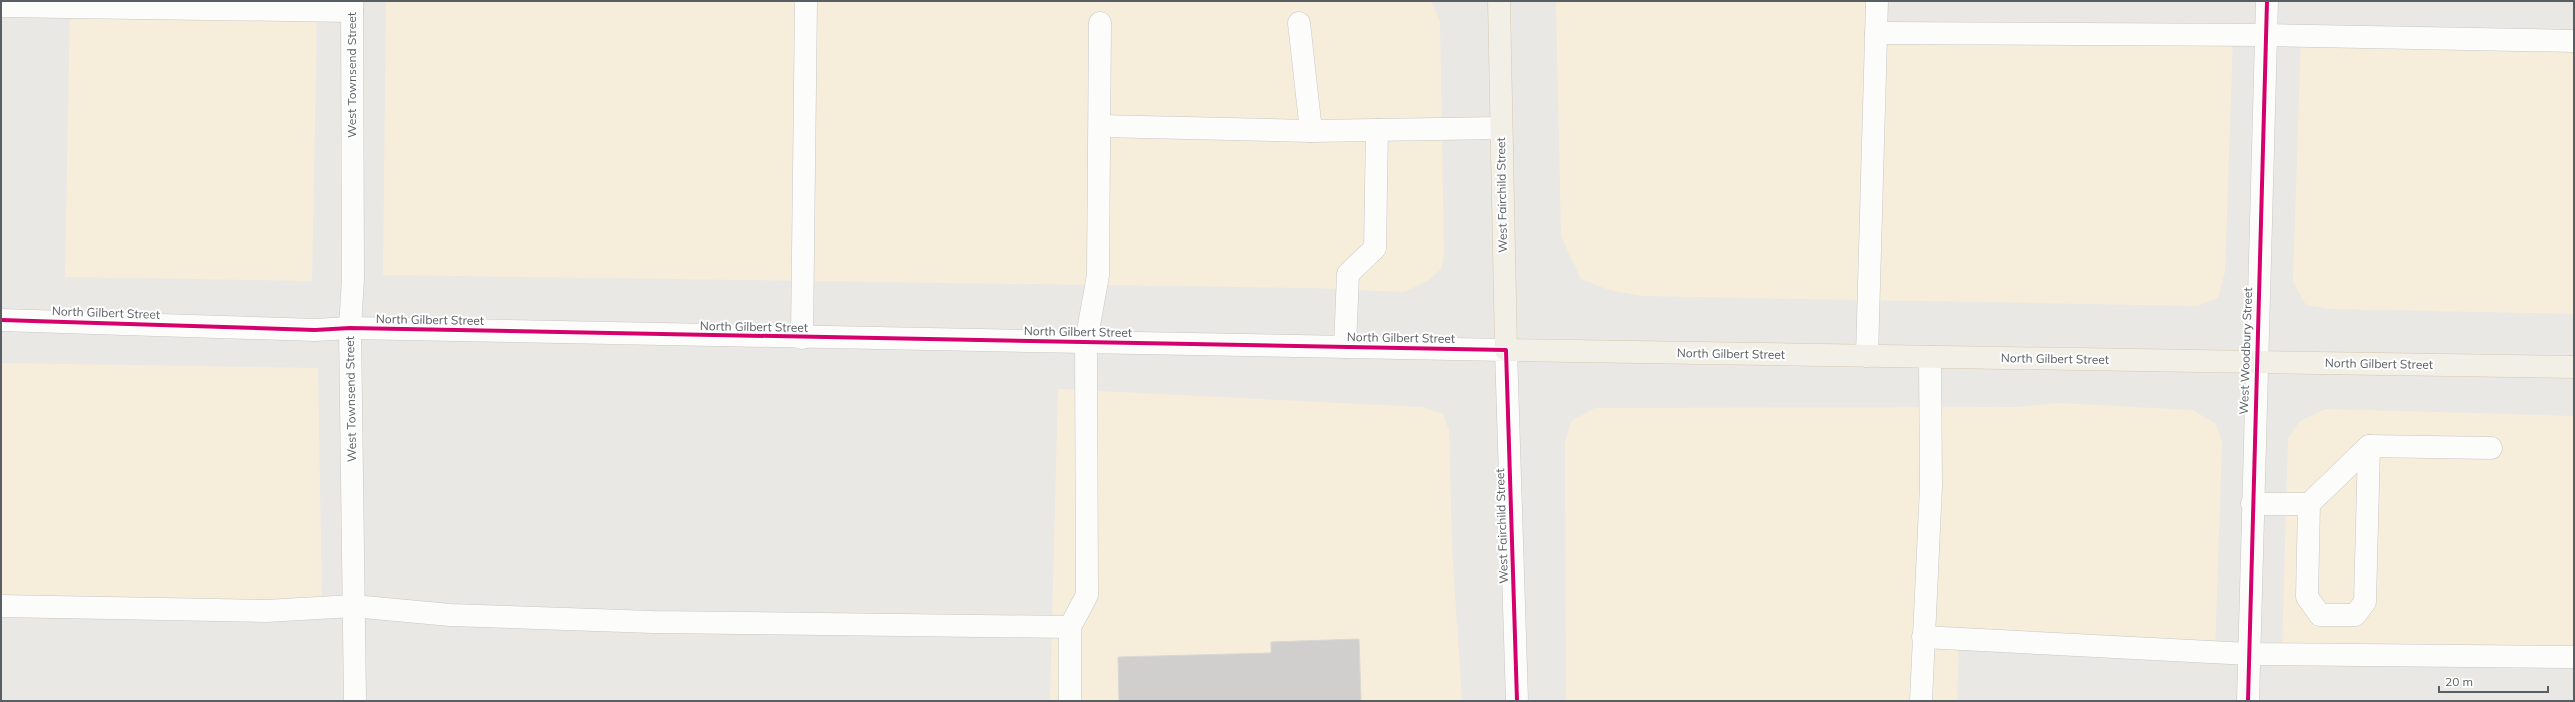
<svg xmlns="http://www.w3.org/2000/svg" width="2575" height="702" font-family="Mulish,sans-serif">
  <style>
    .commercial { fill: #f6eedb }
    .building { fill: #d0cfcd; stroke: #dad7d3 }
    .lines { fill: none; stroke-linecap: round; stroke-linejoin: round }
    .minor-casing { stroke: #c6c7c6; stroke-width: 23 }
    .major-casing { stroke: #d5c7af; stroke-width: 23 }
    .minor { stroke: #fcfcfb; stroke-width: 22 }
    .major { stroke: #f2efe7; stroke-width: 22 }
    .cycleway-casing { stroke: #fff; stroke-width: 6 }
    .cycleway { stroke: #d6006c; stroke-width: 4 }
    .labels { text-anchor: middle; stroke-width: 4; stroke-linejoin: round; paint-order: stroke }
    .street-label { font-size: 12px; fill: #595e63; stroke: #fff }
  </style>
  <rect width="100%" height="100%" fill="#eae8e4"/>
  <g class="commercial">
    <path d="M386,1H1431L1440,22L1444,254L1441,269L1427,281L1404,292L1313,288L383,275Z"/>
    <path d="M1556,1H1877L1876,33L2233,35L2225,272L2218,298L2197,306L1642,296L1609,290L1581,279L1561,236Z"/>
    <path d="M70,8L317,11L312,281L65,277Z"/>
    <path d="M2301,36L2574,41V314L2332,309L2306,305L2293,282Z"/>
    <path d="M1,363L318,368L322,607L1,606Z"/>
    <path d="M1058,389L1422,407L1443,414L1449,430L1452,547L1462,701H1050Z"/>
    <path d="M2057,403L2192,410L2215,423L2222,442L2215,652L1959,640L1957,701H1566L1565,443L1571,421L1595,408L2020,407Z"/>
    <path d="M2326,409L2574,416V657L2282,654L2288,438L2300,421Z"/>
  </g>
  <path class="building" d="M1359,639L1361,701H1119L1118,657L1271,653V642Z"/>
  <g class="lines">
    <defs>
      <g id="minor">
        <path d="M352,1L353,278L350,328L355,701"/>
        <path d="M1,6L352,11"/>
        <path d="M1299,23L1311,131L1501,128"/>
        <path d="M1876,33L2266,35L2574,41"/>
        <path d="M1100,126L1311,131"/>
        <path d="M1,320L315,330L350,328L1506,350L1517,701"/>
        <path d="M802,338L806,1"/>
        <path d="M1345,347L1348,274L1375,248L1377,130"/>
        <path d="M1867,356L1877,1"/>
        <path d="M2252,504H2309L2369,446L2491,448"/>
        <path d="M2309,504L2307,597L2320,615H2355L2365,602L2369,446"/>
        <path d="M1,606L266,611L353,606L450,615L653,622L1070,627"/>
        <path d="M1923,637L2249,654L2574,657"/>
        <path d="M1070,701V627L1087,595L1086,342L1098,275L1100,23"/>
        <path d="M1921,701L1931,486L1930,357"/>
        <path d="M2248,701L2267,1"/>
      </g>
      <path id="major" d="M1499,1L1506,350L2574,367"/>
    </defs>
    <use href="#minor" class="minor-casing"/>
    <use href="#major" class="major-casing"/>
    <use href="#minor" class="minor"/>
    <use href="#major" class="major"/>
    <defs>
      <g id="cycleway">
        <path d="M1,320L315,330L350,328L1506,350L1517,701"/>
        <path d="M2248,701L2267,1"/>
      </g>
    </defs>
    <use href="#cycleway" class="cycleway-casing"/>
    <use href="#cycleway" class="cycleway"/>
  </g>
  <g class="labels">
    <g class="street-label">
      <text transform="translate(352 75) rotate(-90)" y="4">West Townsend Street</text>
      <text transform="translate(1502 195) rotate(-91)" y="4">West Fairchild Street</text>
      <text transform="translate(106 313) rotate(2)" y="4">North Gilbert Street</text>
      <text transform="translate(430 320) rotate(1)" y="4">North Gilbert Street</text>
      <text transform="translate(754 327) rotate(1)" y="4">North Gilbert Street</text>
      <text transform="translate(1078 332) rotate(1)" y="4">North Gilbert Street</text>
      <text transform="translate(1401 338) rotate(1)" y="4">North Gilbert Street</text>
      <text transform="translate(2246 351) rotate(-88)" y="4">West Woodbury Street</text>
      <text transform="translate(1731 354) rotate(1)" y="4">North Gilbert Street</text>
      <text transform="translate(2055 359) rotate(1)" y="4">North Gilbert Street</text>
      <text transform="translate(2379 364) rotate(1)" y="4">North Gilbert Street</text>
      <text transform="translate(351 399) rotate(-91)" y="4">West Townsend Street</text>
      <text transform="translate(1502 526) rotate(-92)" y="4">West Fairchild Street</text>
    </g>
  </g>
  <rect width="2575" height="702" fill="none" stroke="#595e63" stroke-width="4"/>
  <path d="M2439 686v6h109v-6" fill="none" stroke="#595e63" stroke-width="2"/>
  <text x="2445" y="686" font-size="12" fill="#595e63" stroke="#ffffff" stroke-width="3" paint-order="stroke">20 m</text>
</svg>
